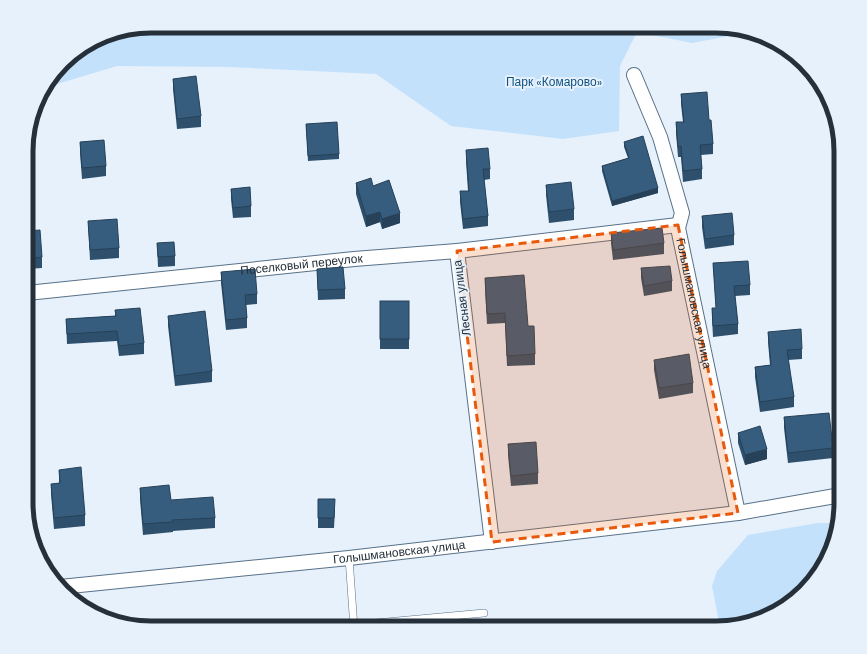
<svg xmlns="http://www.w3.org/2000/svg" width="867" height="654" font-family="'DM Sans',sans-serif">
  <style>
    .green { fill: #c4e1fb }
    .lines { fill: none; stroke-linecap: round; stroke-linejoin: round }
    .service-casing { stroke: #587188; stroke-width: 8 }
    .minor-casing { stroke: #587188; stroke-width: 16 }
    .service { stroke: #fff; stroke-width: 7 }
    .minor { stroke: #fff; stroke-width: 14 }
    .wall { fill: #2e506c }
    .shaded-wall { fill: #264158 }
    .building { fill: #365d7e; stroke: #264158 }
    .marked { fill: #e8590c; fill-opacity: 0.2; stroke: #e8590c; stroke-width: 3; stroke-dasharray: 8 5; stroke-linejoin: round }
    .labels { text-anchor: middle; stroke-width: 4; stroke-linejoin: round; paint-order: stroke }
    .park-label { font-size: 12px; fill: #115382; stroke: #e6f1fc }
    .street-label { font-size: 12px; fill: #25303a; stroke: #e6f1fc }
    .rim { fill: none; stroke: #25303a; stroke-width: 5 }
  </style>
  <rect width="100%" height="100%" fill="#e6f1fc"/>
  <g class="green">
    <path d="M151,26H724L751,32L692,43L637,32L620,66L619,131L563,139L451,126L376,74L229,67L117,66L57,84L49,80L69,57L110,33Z"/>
    <path d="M818,523H838L832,551L810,585L771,615L720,627L712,586L717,571L748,535Z"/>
  </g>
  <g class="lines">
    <defs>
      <g id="service">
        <path d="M349,558L354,628"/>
        <path d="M354,625L484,613"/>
      </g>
      <g id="minor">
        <path id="s1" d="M634,75L660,137L682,213L678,228L738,513"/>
        <path id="s2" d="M27,293L354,259L457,251"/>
        <path d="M492,542L457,251L678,225"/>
        <path id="s3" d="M60,587L349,558L738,513L841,495"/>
        <path d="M252,628H255"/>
      </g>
    </defs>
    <use href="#service" class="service-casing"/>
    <use href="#minor" class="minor-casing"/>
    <use href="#service" class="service"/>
    <use href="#minor" class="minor"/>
  </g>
  <g class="wall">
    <path d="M173,79L201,116V127L177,129L173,89Z"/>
    <path d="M681,94L709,120L713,144V154L701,155L702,169V179L683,182L681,157H678L676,133V122H683L681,104Z"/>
    <path d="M306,124L339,154V159L308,161Z"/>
    <path d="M80,142L106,166V176L82,179L80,153Z"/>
    <path d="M624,142L658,193L612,206L602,171V166L628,158L624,147Z"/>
    <path d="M466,150L490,169V179L484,180L488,216V226L463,229L460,202V191H468L466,161Z"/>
    <path d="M356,183L373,186L400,223L382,229L380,222L366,227L356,194Z"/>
    <path d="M546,185L574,209V220L549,223L546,195Z"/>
    <path d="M231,189L251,206V217L233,218L231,199Z"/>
    <path d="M702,216L734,235V245L705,249L702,227Z"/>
    <path d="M88,221L119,248V258L90,260Z"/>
    <path d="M27,231L42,257V268L27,269Z"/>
    <path d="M611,233L664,243V254L613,260L611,243Z"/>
    <path d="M157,243L175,256V266L158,267Z"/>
    <path d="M713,263L750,285V295L735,296L738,324V334L713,337L712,318V308H716Z"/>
    <path d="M641,268L672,281V291L644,296L641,278Z"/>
    <path d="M317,269L345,289V299L318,300Z"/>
    <path d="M221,272L257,294V304L246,305L247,318V328L226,330L221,283Z"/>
    <path d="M485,278L528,326L535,354V365L507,366L505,323L487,324L485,288Z"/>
    <rect x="380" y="301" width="29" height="48"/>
    <path d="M115,310L144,343V354L119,356L117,341L67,344L66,319L115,316Z"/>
    <path d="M168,316L212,371V382L175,386L168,326Z"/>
    <path d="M768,332L802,349V359L788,360L794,397V407L760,412L755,377V367L770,365L768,342Z"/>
    <path d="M833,350H841V388H834Z"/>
    <path d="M654,360L693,383V393L659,399L654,370Z"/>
    <path d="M784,417L833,448V458L788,463L784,428Z"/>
    <path d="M738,433L767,459L745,465L738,443Z"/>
    <path d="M508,444L538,473V484L511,486L508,455Z"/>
    <path d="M59,470L85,515V526L54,529L51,494V484L59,483Z"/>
    <path d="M140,488L215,518V528L173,531V532L143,535L140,499Z"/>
    <path d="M318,499L335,510L334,528H318Z"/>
  </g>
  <g class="shaded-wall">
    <path d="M658,188V193L612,206V201Z"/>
    <path d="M380,212V222L366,227V216Z"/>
    <path d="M400,213V223L382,229V219Z"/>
    <path d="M767,449V459L745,465V455Z"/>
  </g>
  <g class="building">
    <path d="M196,76L201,116L177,119L173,79Z"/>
    <path d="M707,92L709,120H711L713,144L700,145L702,169L683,171L681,146L678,147L676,122H684L681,94Z"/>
    <path d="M337,122L339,154L308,156L306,124Z"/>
    <path d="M643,136L658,188L612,201L602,166L629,158L624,142Z"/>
    <path d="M104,140L106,166L82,168L80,142Z"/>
    <path d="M488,148L490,169H483L488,216L463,219L460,191H469L466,150Z"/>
    <path d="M371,178L373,186L389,180L400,213L382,219L380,212L366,216L356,183Z"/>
    <path d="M571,182L574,209L549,212L546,185Z"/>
    <path d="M250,187L251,206L233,208L231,189Z"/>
    <path d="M732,213L734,235L705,239L702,216Z"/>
    <path d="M117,219L119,248L90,250L88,221Z"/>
    <path d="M662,228L664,243L613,250L611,233Z"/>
    <path d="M40,230L42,257L27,259V231Z"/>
    <path d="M174,242L175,256L158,257L157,243Z"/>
    <path d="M748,261L750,285L734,286L738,324L713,326L712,308H716L713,263Z"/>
    <path d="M670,266L672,281L644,286L641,268Z"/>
    <path d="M343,267L345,289L318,290L317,269Z"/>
    <path d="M255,269L257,294L245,295L247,318L226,320L221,272Z"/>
    <path d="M524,275L528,326H534L535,354L507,356L505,313L487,314L485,278Z"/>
    <rect x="380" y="301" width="29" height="38"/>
    <path d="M140,308L144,343L119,346L117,331L67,334L66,319L116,316L115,310Z"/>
    <path d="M205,311L212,371L175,376L168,316Z"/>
    <path d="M801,329L802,349L787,350L794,397L760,402L755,367L771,365L768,332Z"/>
    <path d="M833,350H841V378H834Z"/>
    <path d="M689,354L693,383L659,388L654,360Z"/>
    <path d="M829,413L833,448L788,453L784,417Z"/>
    <path d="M760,426L767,449L745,455L738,433Z"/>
    <path d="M536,442L538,473L511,476L508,444Z"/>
    <path d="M81,467L85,515L54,518L51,484L60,483L59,470Z"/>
    <path d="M169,485L171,500L213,497L215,518L172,520L173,522L143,524L140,488Z"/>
    <path d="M318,499H335L334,518H318Z"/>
    <path d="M567,624V628H517Z"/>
  </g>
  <path class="marked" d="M678,225L738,513L492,542L457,251Z"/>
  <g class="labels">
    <g class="park-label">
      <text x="554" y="86">Парк «Комарово»</text>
    </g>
    <g class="street-label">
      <text dy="4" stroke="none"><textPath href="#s2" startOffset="276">Поселковый переулок</textPath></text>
      <text transform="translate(462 298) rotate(-97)" y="4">Лесная улица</text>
      <text dy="4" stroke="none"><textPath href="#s1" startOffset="239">Голышмановская улица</textPath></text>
      <text dy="4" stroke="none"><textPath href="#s3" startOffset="341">Голышмановская улица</textPath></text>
    </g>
  </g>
  <path d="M0 0H867V654H0ZM151 33H716A118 118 0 0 1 834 151V503A118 118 0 0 1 716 621H151A118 118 0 0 1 33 503V151A118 118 0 0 1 151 33Z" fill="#e6f1fc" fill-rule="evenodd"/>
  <path class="rim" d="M151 33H716A118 118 0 0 1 834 151V503A118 118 0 0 1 716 621H151A118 118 0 0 1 33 503V151A118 118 0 0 1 151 33Z"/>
</svg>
